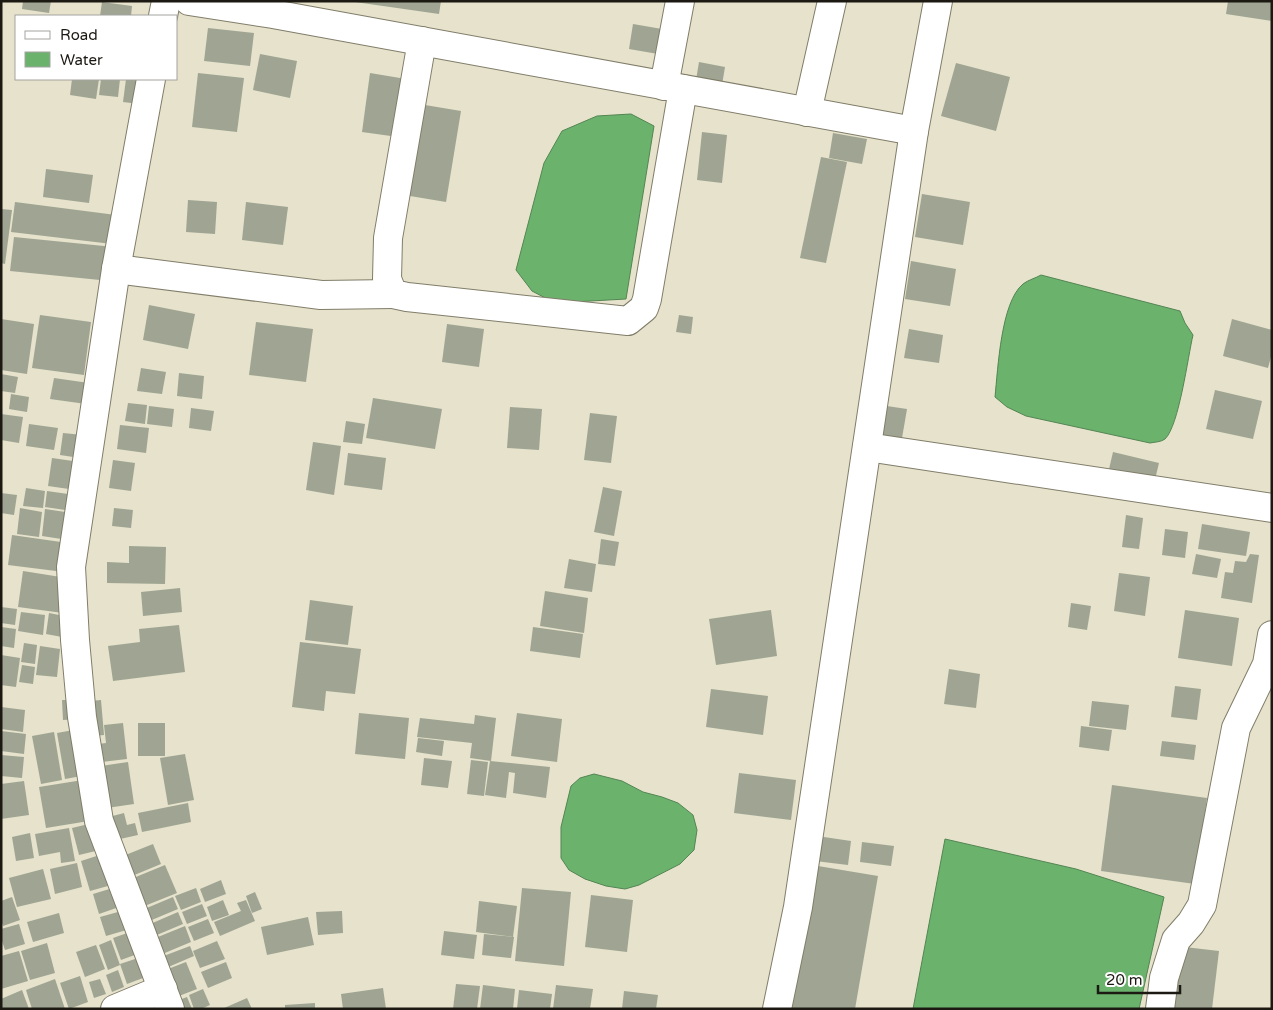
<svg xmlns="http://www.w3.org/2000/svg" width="1273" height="1010" font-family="'Varela Round',sans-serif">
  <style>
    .water { fill: #6bb36d; stroke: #538552 }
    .building { fill: #9fa592 }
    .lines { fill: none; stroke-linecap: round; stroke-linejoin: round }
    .minor-casing { stroke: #807d69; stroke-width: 30 }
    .minor { stroke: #fff; stroke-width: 28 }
  </style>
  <rect width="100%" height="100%" fill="#e6e2cc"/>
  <g class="water">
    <path d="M631,114L654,126L626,299L555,303L532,291L516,270L544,163L562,131L597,116Z"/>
    <path d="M1041,275L1180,311L1185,323L1193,335C1188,356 1179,426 1165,439C1161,442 1155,442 1150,443L1026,416L1007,407L995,397C998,368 1001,302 1023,284C1028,280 1036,278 1041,275Z"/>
    <path d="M594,774L622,781L643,792L662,797L678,803L693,815L697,830L694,850L680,864L639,885L625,889L606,886L585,879L569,870L561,858V827L571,786L580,778Z"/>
    <path d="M945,839L1076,869L1164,897L1139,1009H913Z"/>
  </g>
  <g class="building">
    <path d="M23,1H51L49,13L22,9Z"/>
    <path d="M348,1H441L439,14Z"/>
    <path d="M1228,1H1272V21L1226,14Z"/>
    <path d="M102,2L132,6L131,16H100Z"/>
    <path d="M633,24L662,29L658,54L629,49Z"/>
    <path d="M208,28L254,33L250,66L204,61Z"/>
    <path d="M260,54L297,61L290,98L253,90Z"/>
    <path d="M699,62L725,67L722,85L696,80Z"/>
    <path d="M956,63L1010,77L996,131L941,116Z"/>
    <path d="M198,73L244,78L237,132L192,127Z"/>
    <path d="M370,73L406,79L398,137L362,132Z"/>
    <path d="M72,79H99L96,99L70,95Z"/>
    <path d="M101,79H120L118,97L99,95Z"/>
    <path d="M126,79H142L139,104L123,102Z"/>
    <path d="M419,104L461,111L446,202L404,195Z"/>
    <path d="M702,132L727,135L722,183L697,180Z"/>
    <path d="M833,133L867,139L862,164L829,158Z"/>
    <path d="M821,157L847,162L826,263L800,258Z"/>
    <path d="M46,169L93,175L89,203L43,197Z"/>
    <path d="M922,194L970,202L963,245L915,237Z"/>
    <path d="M188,200L217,202L215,234L186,232Z"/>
    <path d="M15,202L116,215L112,244L11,232Z"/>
    <path d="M246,202L288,207L283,245L242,240Z"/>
    <path d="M1,209L12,210L5,264L1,263Z"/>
    <path d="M14,237L114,247L110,281L10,271Z"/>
    <path d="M911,261L956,269L950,306L905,299Z"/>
    <path d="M149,305L195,314L188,349L143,340Z"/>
    <path d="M40,315L91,322L84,375L32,368Z"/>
    <path d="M679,315L693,317L691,334L676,332Z"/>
    <path d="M1,319L34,324L27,374L1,370Z"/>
    <path d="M1232,319L1272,330V353L1268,368L1223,356Z"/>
    <path d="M256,322L313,329L306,382L249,375Z"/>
    <path d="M447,324L484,329L479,367L442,362Z"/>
    <path d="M909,329L943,335L939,363L904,358Z"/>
    <path d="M141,368L166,372L162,394L137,391Z"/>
    <path d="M179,373L204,376L202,399L177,396Z"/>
    <path d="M1,374L18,377L15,393L1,391Z"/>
    <path d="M54,378L89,383L86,404L50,399Z"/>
    <path d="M1215,390L1262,401L1253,439L1206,429Z"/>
    <path d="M11,394L29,397L27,412L9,409Z"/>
    <path d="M373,398L442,409L435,449L366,438Z"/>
    <path d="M128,403L147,405L145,424L125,421Z"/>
    <path d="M880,405L907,409L901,444L874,440Z"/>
    <path d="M149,406L174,409L172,427L147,424Z"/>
    <path d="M510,407L542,409L539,450L507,448Z"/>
    <path d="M191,408L214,411L211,431L189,428Z"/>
    <path d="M590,413L617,416L611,463L584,460Z"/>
    <path d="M1,414L23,417L19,443L1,440Z"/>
    <path d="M346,421L365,424L362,444L343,442Z"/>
    <path d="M29,424L58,428L54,450L26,446Z"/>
    <path d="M120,425L149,428L146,453L117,449Z"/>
    <path d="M63,433L83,435L80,458L60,455Z"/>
    <path d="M313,442L341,446L334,495L306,490Z"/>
    <path d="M1113,452L1159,463L1152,492L1106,482Z"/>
    <path d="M348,453L386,458L382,490L344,485Z"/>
    <path d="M52,458L80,462L76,490L48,486Z"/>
    <path d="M113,460L135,463L131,491L109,488Z"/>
    <path d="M603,487L622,491L614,536L594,532Z"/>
    <path d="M26,488L45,491L43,508L23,506Z"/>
    <path d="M47,491L75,495L72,511L45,507Z"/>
    <path d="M1,493L17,495L14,515L1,513Z"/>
    <path d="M20,508L42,512L39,537L17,534Z"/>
    <path d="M114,508L133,510L131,528L112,526Z"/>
    <path d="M45,509L72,513L68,540L42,536Z"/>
    <path d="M1126,515L1143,518L1139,549L1122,547Z"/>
    <path d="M1202,524L1250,532L1246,556L1198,549Z"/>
    <path d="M1165,529L1188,532L1185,558L1162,555Z"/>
    <path d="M12,535L68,543L64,572L8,565Z"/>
    <path d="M601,539L619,542L615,566L598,564Z"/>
    <path d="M129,546L166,547L165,584L107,583V562L129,563Z"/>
    <path d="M1196,554L1221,559L1217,578L1192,574Z"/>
    <path d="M1250,554L1259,555L1252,603L1221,598L1225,572L1233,573L1235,561L1246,562Z"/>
    <path d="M569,559L596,564L592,592L564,588Z"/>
    <path d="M23,571L67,578L63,613L18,607Z"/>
    <path d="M1119,573L1150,577L1145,616L1114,611Z"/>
    <path d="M180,588L182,612L143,616L141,592Z"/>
    <path d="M545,591L588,598L584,633L540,626Z"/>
    <path d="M310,600L353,606L348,645L305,640Z"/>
    <path d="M1071,603L1091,606L1087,630L1068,627Z"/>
    <path d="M1,607L17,609L15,625L1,623Z"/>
    <path d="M771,610L777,656L716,665L709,619Z"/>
    <path d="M1185,610L1239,618L1232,666L1178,658Z"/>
    <path d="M21,612L45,615L43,635L18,631Z"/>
    <path d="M49,613L64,616L62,637L46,634Z"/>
    <path d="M179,625L185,672L113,681L108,646L140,642L139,629Z"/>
    <path d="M1,627L16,629L14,648L1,646Z"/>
    <path d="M533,627L583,634L580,658L530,651Z"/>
    <path d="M300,642L361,649L355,694L326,691L324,711L292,707Z"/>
    <path d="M24,643L37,645L35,664L21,662Z"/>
    <path d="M40,646L60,649L57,677L36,675Z"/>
    <path d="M1,655L20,658L16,687L1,685Z"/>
    <path d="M22,665L35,667L33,684L19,682Z"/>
    <path d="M949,669L980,674L976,708L944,704Z"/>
    <path d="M1175,686L1201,689L1197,720L1171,717Z"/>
    <path d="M711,689L768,696L763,735L706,727Z"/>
    <path d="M62,700H77L78,719L63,720Z"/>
    <path d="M101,700L104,735L93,736L90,701Z"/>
    <path d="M1092,701L1129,705L1126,730L1089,726Z"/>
    <path d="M1,707L25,710L23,732L1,729Z"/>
    <path d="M359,713L409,718L405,759L355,754Z"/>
    <path d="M517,713L562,719L557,762L511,756Z"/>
    <path d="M475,715L496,718L491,761L470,758L472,743L417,737L420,718L474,724Z"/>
    <path d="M123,723L127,759L93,763L91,745L106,743L104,725Z"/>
    <rect x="138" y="723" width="27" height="33"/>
    <path d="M1081,726L1112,730L1109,751L1079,747Z"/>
    <path d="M79,729L87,775L65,779L57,733Z"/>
    <path d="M1,731L26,734L24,754L1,751Z"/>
    <path d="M54,732L62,780L41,784L32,736Z"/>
    <path d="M418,738L444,741L442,756L416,752Z"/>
    <path d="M1162,741L1196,745L1194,760L1160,756Z"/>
    <path d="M185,754L194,800L168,805L160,758Z"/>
    <path d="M1,755L24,757L22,778L1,776Z"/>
    <path d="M424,758L452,761L448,788L421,785Z"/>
    <path d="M471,760L488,762L484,796L467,794Z"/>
    <path d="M490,761L550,767L546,798L513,793L515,773L509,772L506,798L485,795Z"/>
    <path d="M128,762L134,804L100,809L94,767Z"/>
    <path d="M739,773L796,780L791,820L734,813Z"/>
    <path d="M89,779L95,820L46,828L39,787Z"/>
    <path d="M24,781L29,815L1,819V784Z"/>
    <path d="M1112,785L1207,798L1195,884L1101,871Z"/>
    <path d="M188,803L191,822L142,832L138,813Z"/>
    <path d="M124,813L127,825L135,823L138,835L111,841L105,818Z"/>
    <path d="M97,822L104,849L79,855L72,828Z"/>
    <path d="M69,828L75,861L61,863L60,852L39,856L35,834Z"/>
    <path d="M30,833L34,858L16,861L12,837Z"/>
    <path d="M817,836L851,841L848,865L815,861Z"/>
    <path d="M862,842L894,846L891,866L860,862Z"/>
    <path d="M153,844L161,864L132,876L123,856Z"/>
    <path d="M106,853L115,884L90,891L81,861Z"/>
    <path d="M77,863L82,887L55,894L50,869Z"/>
    <path d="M165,865L177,893L142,907L131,879Z"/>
    <path d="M812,865L878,876L855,1009H788Z"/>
    <path d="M43,869L51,899L17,907L9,878Z"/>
    <path d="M221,880L226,894L205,902L200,889Z"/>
    <path d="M116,887L122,906L99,914L93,894Z"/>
    <path d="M196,888L201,902L181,910L175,896Z"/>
    <path d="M522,888L571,892L564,966L515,961Z"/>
    <path d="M255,892L262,909L252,913L246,896Z"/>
    <path d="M591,895L633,900L627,952L585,947Z"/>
    <path d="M12,897L20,920L3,926L1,920V901Z"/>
    <path d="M173,897L178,909L147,922L142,910Z"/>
    <path d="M223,900L229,915L212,921L207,907Z"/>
    <path d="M246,900L255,921L220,936L214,922L241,911L237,903Z"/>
    <path d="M479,901L517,906L513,937L476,932Z"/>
    <path d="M202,904L207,916L187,924L182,912Z"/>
    <path d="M125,910L130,929L106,936L100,917Z"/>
    <path d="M342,911L343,933L318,935L316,912Z"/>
    <path d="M178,912L183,924L152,937L148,925Z"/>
    <path d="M59,913L64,933L33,942L27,922Z"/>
    <path d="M308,917L314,945L267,955L261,927Z"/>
    <path d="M208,919L214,933L194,941L188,927Z"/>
    <path d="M19,924L25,944L5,950L1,938V929Z"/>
    <path d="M185,926L191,942L160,955L153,939Z"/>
    <path d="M133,931L140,953L121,960L113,938Z"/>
    <path d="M444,931L477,935L474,959L441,955Z"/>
    <path d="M484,934L514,937L511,958L482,955Z"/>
    <path d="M111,940L120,965L108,970L99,945Z"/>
    <path d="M217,941L225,959L200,968L193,951Z"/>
    <path d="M47,943L55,973L30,980L21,951Z"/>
    <path d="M96,945L105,969L85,977L76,952Z"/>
    <path d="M190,946L194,956L166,968L161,957Z"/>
    <path d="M1176,946L1219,951L1212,1009H1168Z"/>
    <path d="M19,951L28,981L1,989V956Z"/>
    <path d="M144,956L151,975L127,984L120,964Z"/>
    <path d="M186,962L197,989L179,996L168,969Z"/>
    <path d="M226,962L232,978L208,988L201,972Z"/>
    <path d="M118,970L124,987L112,992L106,975Z"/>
    <path d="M80,976L88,1002L69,1009L60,983Z"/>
    <path d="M55,979L65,1009H32L26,990Z"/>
    <path d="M100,979L106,994L94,998L89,982Z"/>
    <path d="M456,984L480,986L477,1009H453Z"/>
    <path d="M483,985L515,989L513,1009H480Z"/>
    <path d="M556,985L593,989L590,1009H553Z"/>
    <path d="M383,988L386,1009H343L341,994Z"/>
    <path d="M203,989L210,1005L201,1009H194L189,995Z"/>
    <path d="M22,990L29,1009H1V999Z"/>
    <path d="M519,990L552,994L550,1009H517Z"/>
    <path d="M624,991L658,995L656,1009H622Z"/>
    <path d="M187,997L192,1009H177L174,1002Z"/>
    <path d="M247,998L252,1009H222Z"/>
    <path d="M315,1003V1009H285V1005Z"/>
  </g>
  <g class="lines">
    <defs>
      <g id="minor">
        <path d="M189,1L273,14L914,131"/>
        <path d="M163,16L166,1"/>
        <path d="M422,41L388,238L387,279L393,294L407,297L628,321L644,308L647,299L683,89"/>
        <path d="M151,79L116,269L71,567L75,640L82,717L99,821L170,1009"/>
        <path d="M664,86L680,1"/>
        <path d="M807,112L832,1"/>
        <path d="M116,269L321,295L393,294"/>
        <path d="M867,447L1272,508"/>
        <path d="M115,1009L163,989"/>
        <path d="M777,1009L798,907L914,131L938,1"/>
        <path d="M1160,1009L1164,978L1176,940L1191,923L1202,905L1236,728L1267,664L1272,635"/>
      </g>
    </defs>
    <use href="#minor" class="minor-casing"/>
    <use href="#minor" class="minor"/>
  </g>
  <rect width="1273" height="1010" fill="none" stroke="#1b1912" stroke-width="5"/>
  <rect x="15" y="15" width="162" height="65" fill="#ffffff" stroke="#a4a3a0"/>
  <rect x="25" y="31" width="25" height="8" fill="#ffffff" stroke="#a4a3a0"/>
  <text x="60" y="40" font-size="15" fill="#1b1912">Road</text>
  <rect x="25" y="52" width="25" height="15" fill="#6bb36d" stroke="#a4a3a0"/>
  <text x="60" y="65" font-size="15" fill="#1b1912">Water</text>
  <path d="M1098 985v8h82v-8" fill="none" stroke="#1b1912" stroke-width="2.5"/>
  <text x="1106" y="985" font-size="15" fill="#1b1912" stroke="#ffffff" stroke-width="4" paint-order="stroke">20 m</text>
</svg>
